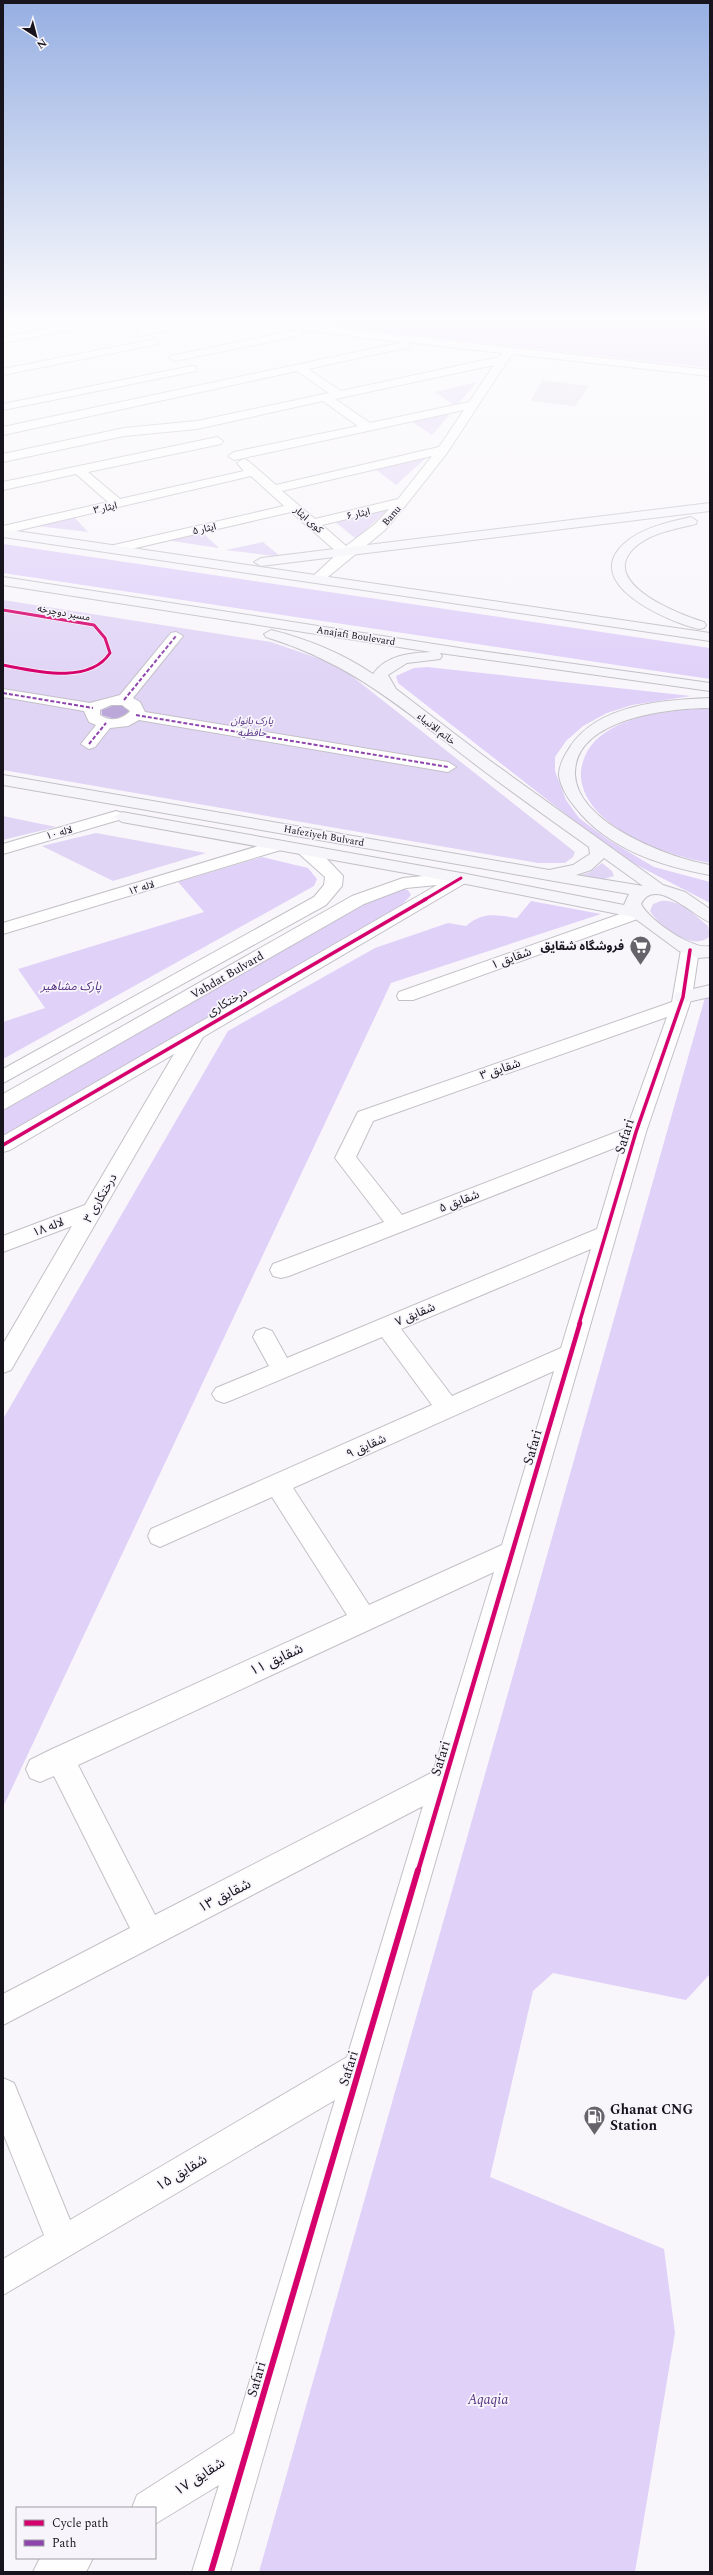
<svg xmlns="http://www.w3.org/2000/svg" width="713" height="2575" font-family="Spectral,'Noto Sans Arabic',serif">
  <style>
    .green { fill: #e1d5f6 }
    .forest { fill: #e0d1f9 }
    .water { fill: #bba8d8 }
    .building { fill: #e0dde5 }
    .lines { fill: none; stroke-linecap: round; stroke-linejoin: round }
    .minor-casing { stroke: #c3c0c7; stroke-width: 2 }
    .major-casing { stroke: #c3bfc8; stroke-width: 2 }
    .minor { fill: #fefefe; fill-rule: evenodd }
    .major { fill: #f6f5f9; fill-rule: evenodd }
    .quiet { stroke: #8e44ad; stroke-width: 2; stroke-dasharray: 4 2; stroke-linecap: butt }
    .cycleway-far3-casing { stroke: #f7f5fb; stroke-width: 4.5 }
    .cycleway-far2-casing { stroke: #f7f5fb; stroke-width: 5.5 }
    .cycleway-far1-casing { stroke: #f7f5fb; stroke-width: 7 }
    .cycleway-casing { stroke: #f7f5fb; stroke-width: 8 }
    .cycleway-far3 { stroke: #d6006c; stroke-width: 3 }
    .cycleway-far2 { stroke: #d6006c; stroke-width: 3.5 }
    .cycleway-far1 { stroke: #d6006c; stroke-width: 4.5 }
    .cycleway { stroke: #d6006c; stroke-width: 6 }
    .labels { text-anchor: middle; stroke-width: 3.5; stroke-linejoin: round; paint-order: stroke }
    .far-street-label { font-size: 10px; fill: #18141e; stroke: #f7f5fb }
    .far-park-label { font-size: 10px; font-style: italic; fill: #573383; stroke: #f7f5fb }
    .poi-label { font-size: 12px; font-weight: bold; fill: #18141e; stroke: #f7f5fb; text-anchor: end }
    .street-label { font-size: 12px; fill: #18141e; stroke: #f7f5fb }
    .park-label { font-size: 12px; font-style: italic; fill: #573383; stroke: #f7f5fb }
    .near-street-label { font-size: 14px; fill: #18141e; stroke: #f7f5fb }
    .near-poi-label { font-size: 14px; font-weight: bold; fill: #18141e; stroke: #f7f5fb; text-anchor: start }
    .near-park-label { font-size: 14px; font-style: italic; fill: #573383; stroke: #f7f5fb }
  </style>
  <rect width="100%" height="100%" fill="#f8f6fa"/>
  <g class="green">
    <path d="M477,382L456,406L435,392Z"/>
    <path d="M451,413L432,435L411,421Z"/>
    <path d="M427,457L396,485L375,469Z"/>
    <path d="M388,509L356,539L334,521Z"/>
    <path d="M74,517L88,532L37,526Z"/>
    <path d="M203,533L219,548L165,540Z"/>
    <path d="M263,542L281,557L226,550Z"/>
    <path d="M3,600L271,642L329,662L353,677L575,852L573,857L565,863H538L3,770Z"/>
    <path d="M3,816L56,827L3,840Z"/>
    <path d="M96,833L206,853L113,881L42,846Z"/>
    <path d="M602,863L612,871L614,876L601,880L581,875L590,872Z"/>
    <path d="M661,901C680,899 694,915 708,926L710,936C693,953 659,926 650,911L653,904Z"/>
  </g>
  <g class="forest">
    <path d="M226,314H710V368Z"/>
    <path d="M3,544L710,648V679L3,573Z"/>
    <path d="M427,667L691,696L632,705L607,713L583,726L566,741L555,757V771L566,800L579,818L607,839L654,867L710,882V903L635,864L572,819L398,683L396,676L414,668Z"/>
    <path d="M696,709H710V863C668,856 586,828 581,778C580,764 586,750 596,740C621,716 663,712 696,709Z"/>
    <path d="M262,857L308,868L317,879L314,886L3,1059V1022L45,1008L18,969L204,912L178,882Z"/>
    <path d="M399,888L408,890L411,895L400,907L3,1137V1110L369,901Z"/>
    <path d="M531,901L601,914L391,983L3,1807V1419L228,1031L375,948L448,923L466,926C483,911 496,915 517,918Z"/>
    <path d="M706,994L710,995V1974L686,2000L553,1973L533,1991L490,2177L664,2249L675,2333L635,2572H259Z"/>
  </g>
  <path class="water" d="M115,705L125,706L129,711L128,714L115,719L102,715V710Z"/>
  <path class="building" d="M542,380L589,386L575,406L531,401Z"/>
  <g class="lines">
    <defs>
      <g id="minor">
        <path d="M122,314H144L139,317L3,343V337Z"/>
        <path d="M180,314H214L710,370V376L512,354L447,453L406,505L385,530L323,581L318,582L311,578L338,553L291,512L114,553L107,549L114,545L284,506L251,476L3,534V526L108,502L76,474L3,490V482L217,437L223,441L221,444L88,472L120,499L244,471L237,463L243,459L247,460L276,485L439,447L464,410L234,460L228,456L234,452L358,426L323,401L197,429L124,436L3,462V454L124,428L197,421L329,393L297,371L3,435V427L404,342L299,330L303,333L302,335L175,361L169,358L171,356L298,330L209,320L204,323L141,336L136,333L141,330L196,318ZM407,342L502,353L499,357L341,391L308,369L409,347L410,345ZM494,365L469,402L370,423L335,399ZM432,456L398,499L315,519L282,491ZM389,509L375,524L346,546L322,525Z"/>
        <path d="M154,339L159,342L158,344L3,375V369Z"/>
        <path d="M192,366L196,367V371L3,410V404Z"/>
        <path d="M176,632L183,636L133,698L140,702L145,712L448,762L456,767L448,772L139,720L128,726L110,728L95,747L89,749L81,744L96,725L89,722L84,711L3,697V689L90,703L120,695L171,633ZM111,705H122L130,711C122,720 110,722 100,715V710Z"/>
        <path d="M116,811L122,813L124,816L122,819L3,854V844Z"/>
        <path d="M278,840L286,845L284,849L3,934V923Z"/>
        <path d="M304,846L325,857L343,876L342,886L326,905L3,1083V1069L314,897L324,885L325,877L296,851Z"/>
        <path d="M454,873L467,874L470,878L467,882L203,1037L11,1370L3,1373V1344L72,1226L3,1252V1236L85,1205L174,1054L10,1150L3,1152V1136L437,885L406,888L364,904L3,1110V1094L352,896L403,878Z"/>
        <path d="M637,908L643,909L646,913L643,917L413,1000H399L397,996L399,992Z"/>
        <path d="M690,945L696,946L699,950L692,997L646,1132L230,2572H192L219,2485L155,2524V2508H132L137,2495L234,2433L335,2100L3,2295V2259L44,2235L3,2133V2078L14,2083L70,2220L347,2057L423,1806L3,2025V1994L130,1928L54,1776L40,1782L30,1778L26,1769L30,1760L50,1750L347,1615L272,1497L160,1547L151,1543L148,1536L151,1529L432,1405L382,1337L232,1400L224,1403L216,1400L212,1394L216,1388L269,1366L253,1337L256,1331L264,1328L272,1331L287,1358L597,1229L622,1145L289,1276L281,1278L273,1276L270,1270L273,1264L384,1222L335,1158L358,1112L672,1002L681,950L684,946ZM667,1017L627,1128L402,1215L356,1157L373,1121ZM591,1249L561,1348L452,1396L401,1329ZM554,1371L502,1545L369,1605L293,1488ZM494,1572L433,1772L155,1915L78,1765Z"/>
        <path d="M40,2558H93L86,2572H33Z"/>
      </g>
      <g id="major">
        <path d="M710,503V511L261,566L254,562L261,558Z"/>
        <path d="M691,517L697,521L696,524C675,529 649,533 633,549C599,584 681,615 704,622L706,625L704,628L699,629C669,622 577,583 626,542C644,527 669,522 691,517Z"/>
        <path d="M3,529L710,633V641L3,537Z"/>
        <path d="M3,577L466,649L710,683V691L440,653L442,656L440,659L407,663L388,675L396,689L489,760L663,885L685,892L710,909V922C695,918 655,875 641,904C649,920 692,950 710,946V957L698,958L679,951L633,917L461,883L122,822L114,817L122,812L461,873L624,905L629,894L3,785V775L549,870L573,865L590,854L589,847C551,820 513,793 476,765C405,711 354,664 266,637L264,634L271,630C307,639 342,653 373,674C386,655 410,653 431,652L3,585ZM604,858L643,886L576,875L591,870Z"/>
        <path d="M710,698V708C671,708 573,718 575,775C578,824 670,858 710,865V875C661,866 607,849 575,807C568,799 560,786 559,775C559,765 564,756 570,747C598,704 663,700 710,698Z"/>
        <path d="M710,985V997L683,1003L676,1001L674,997L676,993Z"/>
      </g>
    </defs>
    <use href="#minor" class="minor-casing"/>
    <use href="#major" class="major-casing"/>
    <use href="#minor" class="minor"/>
    <use href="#major" class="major"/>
    <g class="quiet">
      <path d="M3,693L93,708"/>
      <path d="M124,700L176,636"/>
      <path d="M136,715L448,767"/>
      <path d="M89,744L106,723"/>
    </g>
    <defs>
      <g id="cycleway-far3">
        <path d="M3,610L94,625L105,638L110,653C89,685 35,671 3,665"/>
        <path d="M424,900L461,878"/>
      </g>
      <g id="cycleway-far2">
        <path d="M3,1145L426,899"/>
        <path d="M579,1324L636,1132L683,997L690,950"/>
      </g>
      <path id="cycleway-far1" d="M418,1871L580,1323"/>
      <path id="cycleway" d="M211,2572L418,1870"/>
    </defs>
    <use href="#cycleway-far3" class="cycleway-far3-casing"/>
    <use href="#cycleway-far2" class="cycleway-far2-casing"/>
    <use href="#cycleway-far1" class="cycleway-far1-casing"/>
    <use href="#cycleway" class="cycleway-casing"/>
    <use href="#cycleway-far3" class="cycleway-far3"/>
    <use href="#cycleway-far2" class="cycleway-far2"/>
    <use href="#cycleway-far1" class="cycleway-far1"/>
    <use href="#cycleway" class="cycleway"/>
  </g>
  <linearGradient id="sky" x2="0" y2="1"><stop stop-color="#96afe2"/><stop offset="0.47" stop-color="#fcfbfd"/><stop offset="1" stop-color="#fcfbfd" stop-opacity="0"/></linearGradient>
  <rect width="713" height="675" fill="url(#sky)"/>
  <defs>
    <symbol id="supermarket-pin" viewBox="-11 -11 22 30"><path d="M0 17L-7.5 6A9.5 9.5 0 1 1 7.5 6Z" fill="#66636b" stroke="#f7f5fb"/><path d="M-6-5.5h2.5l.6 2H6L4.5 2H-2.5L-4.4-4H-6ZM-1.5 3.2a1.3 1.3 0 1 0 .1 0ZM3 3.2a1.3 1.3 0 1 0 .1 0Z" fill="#fff"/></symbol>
    <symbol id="fuel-pin" viewBox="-11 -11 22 30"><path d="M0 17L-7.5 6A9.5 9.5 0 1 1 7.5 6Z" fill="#66636b" stroke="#f7f5fb"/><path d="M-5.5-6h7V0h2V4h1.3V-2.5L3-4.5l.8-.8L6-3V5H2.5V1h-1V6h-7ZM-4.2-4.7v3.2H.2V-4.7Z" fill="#fff"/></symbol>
  </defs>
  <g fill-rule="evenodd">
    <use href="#supermarket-pin" x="628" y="934" width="25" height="34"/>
    <use href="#fuel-pin" x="582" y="2104" width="25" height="34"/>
  </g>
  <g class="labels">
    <g class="far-street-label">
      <text transform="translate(105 507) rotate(-13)" y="4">ایثار ۳</text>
      <text transform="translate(358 513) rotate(-13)" y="4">ایثار ۶</text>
      <text transform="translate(391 515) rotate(-49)" y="4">Banu</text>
      <text transform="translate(309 519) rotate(41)" y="4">کوی ایثار</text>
      <text transform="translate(204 528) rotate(-13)" y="4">ایثار ۵</text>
      <text transform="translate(64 612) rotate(10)" y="4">مسیر دوچرخه</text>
      <text transform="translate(356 635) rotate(9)" y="4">Anajafi Boulevard</text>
      <text transform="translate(437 728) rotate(38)" y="4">خاتم الانبیاء</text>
      <text transform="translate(59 832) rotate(-16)" y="4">لاله ۱۰</text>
      <text transform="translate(324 835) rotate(10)" y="4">Hafeziyeh Bulvard</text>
      <text transform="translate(141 887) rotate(-17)" y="4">لاله ۱۲</text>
    </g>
    <g class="far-park-label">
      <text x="252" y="724">پارک بانوان<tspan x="252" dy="12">حافظیه</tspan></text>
    </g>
    <g class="poi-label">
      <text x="624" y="950">فروشگاه شقایق</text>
    </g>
    <g class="street-label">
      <text transform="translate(511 958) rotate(-20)" y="4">شقایق ۱</text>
      <text transform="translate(227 975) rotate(-30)" y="4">Vahdat Bulvard</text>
      <text transform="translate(227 1002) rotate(-30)" y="4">درختکاری</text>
      <text transform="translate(500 1069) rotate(-19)" y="4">شقایق ۳</text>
      <text transform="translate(100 1198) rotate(-60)" y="4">درختکاری ۳</text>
      <text transform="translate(459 1201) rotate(-21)" y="4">شقایق ۵</text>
      <text transform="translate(48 1227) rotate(-21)" y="4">لاله ۱۸</text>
      <text transform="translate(415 1314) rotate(-23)" y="4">شقایق ۷</text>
      <text transform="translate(366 1446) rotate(-24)" y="4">شقایق ۹</text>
    </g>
    <g class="park-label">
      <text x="71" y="990">پارک مشاهیر</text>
    </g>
    <g class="near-street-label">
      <text transform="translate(624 1136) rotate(-73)" y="5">Safari</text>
      <text transform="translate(532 1447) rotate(-74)" y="5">Safari</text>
      <text transform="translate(276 1659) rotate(-25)" y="5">شقایق ۱۱</text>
      <text transform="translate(440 1758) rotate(-73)" y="5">Safari</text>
      <text transform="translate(224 1895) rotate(-27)" y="5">شقایق ۱۳</text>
      <text transform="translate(348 2068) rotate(-73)" y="5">Safari</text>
      <text transform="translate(181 2172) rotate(-31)" y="5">شقایق ۱۵</text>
      <text transform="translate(256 2379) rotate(-74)" y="5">Safari</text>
      <text transform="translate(199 2476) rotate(-33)" y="5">شقایق ۱۷</text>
    </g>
    <g class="near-poi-label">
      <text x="610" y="2114">Ghanat CNG<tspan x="610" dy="16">Station</tspan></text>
    </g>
    <g class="near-park-label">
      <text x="488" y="2404">Aqaqia</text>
    </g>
  </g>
  <rect width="713" height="2575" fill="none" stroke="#18141e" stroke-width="8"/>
  <rect x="16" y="2507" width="140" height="52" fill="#f7f5fb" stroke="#9e9ba3"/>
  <rect x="24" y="2520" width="20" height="6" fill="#d6006c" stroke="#9e9ba3"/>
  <text x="52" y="2527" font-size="12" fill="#18141e">Cycle path</text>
  <rect x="24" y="2540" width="20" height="6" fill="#8e44ad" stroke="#9e9ba3"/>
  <text x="52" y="2547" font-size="12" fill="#18141e">Path</text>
  <g transform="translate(36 36) rotate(144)" stroke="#f7f5fb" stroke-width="3" paint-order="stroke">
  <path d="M0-3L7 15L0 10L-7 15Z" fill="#18141e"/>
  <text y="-6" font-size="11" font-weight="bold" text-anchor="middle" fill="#18141e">N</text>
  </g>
</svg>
